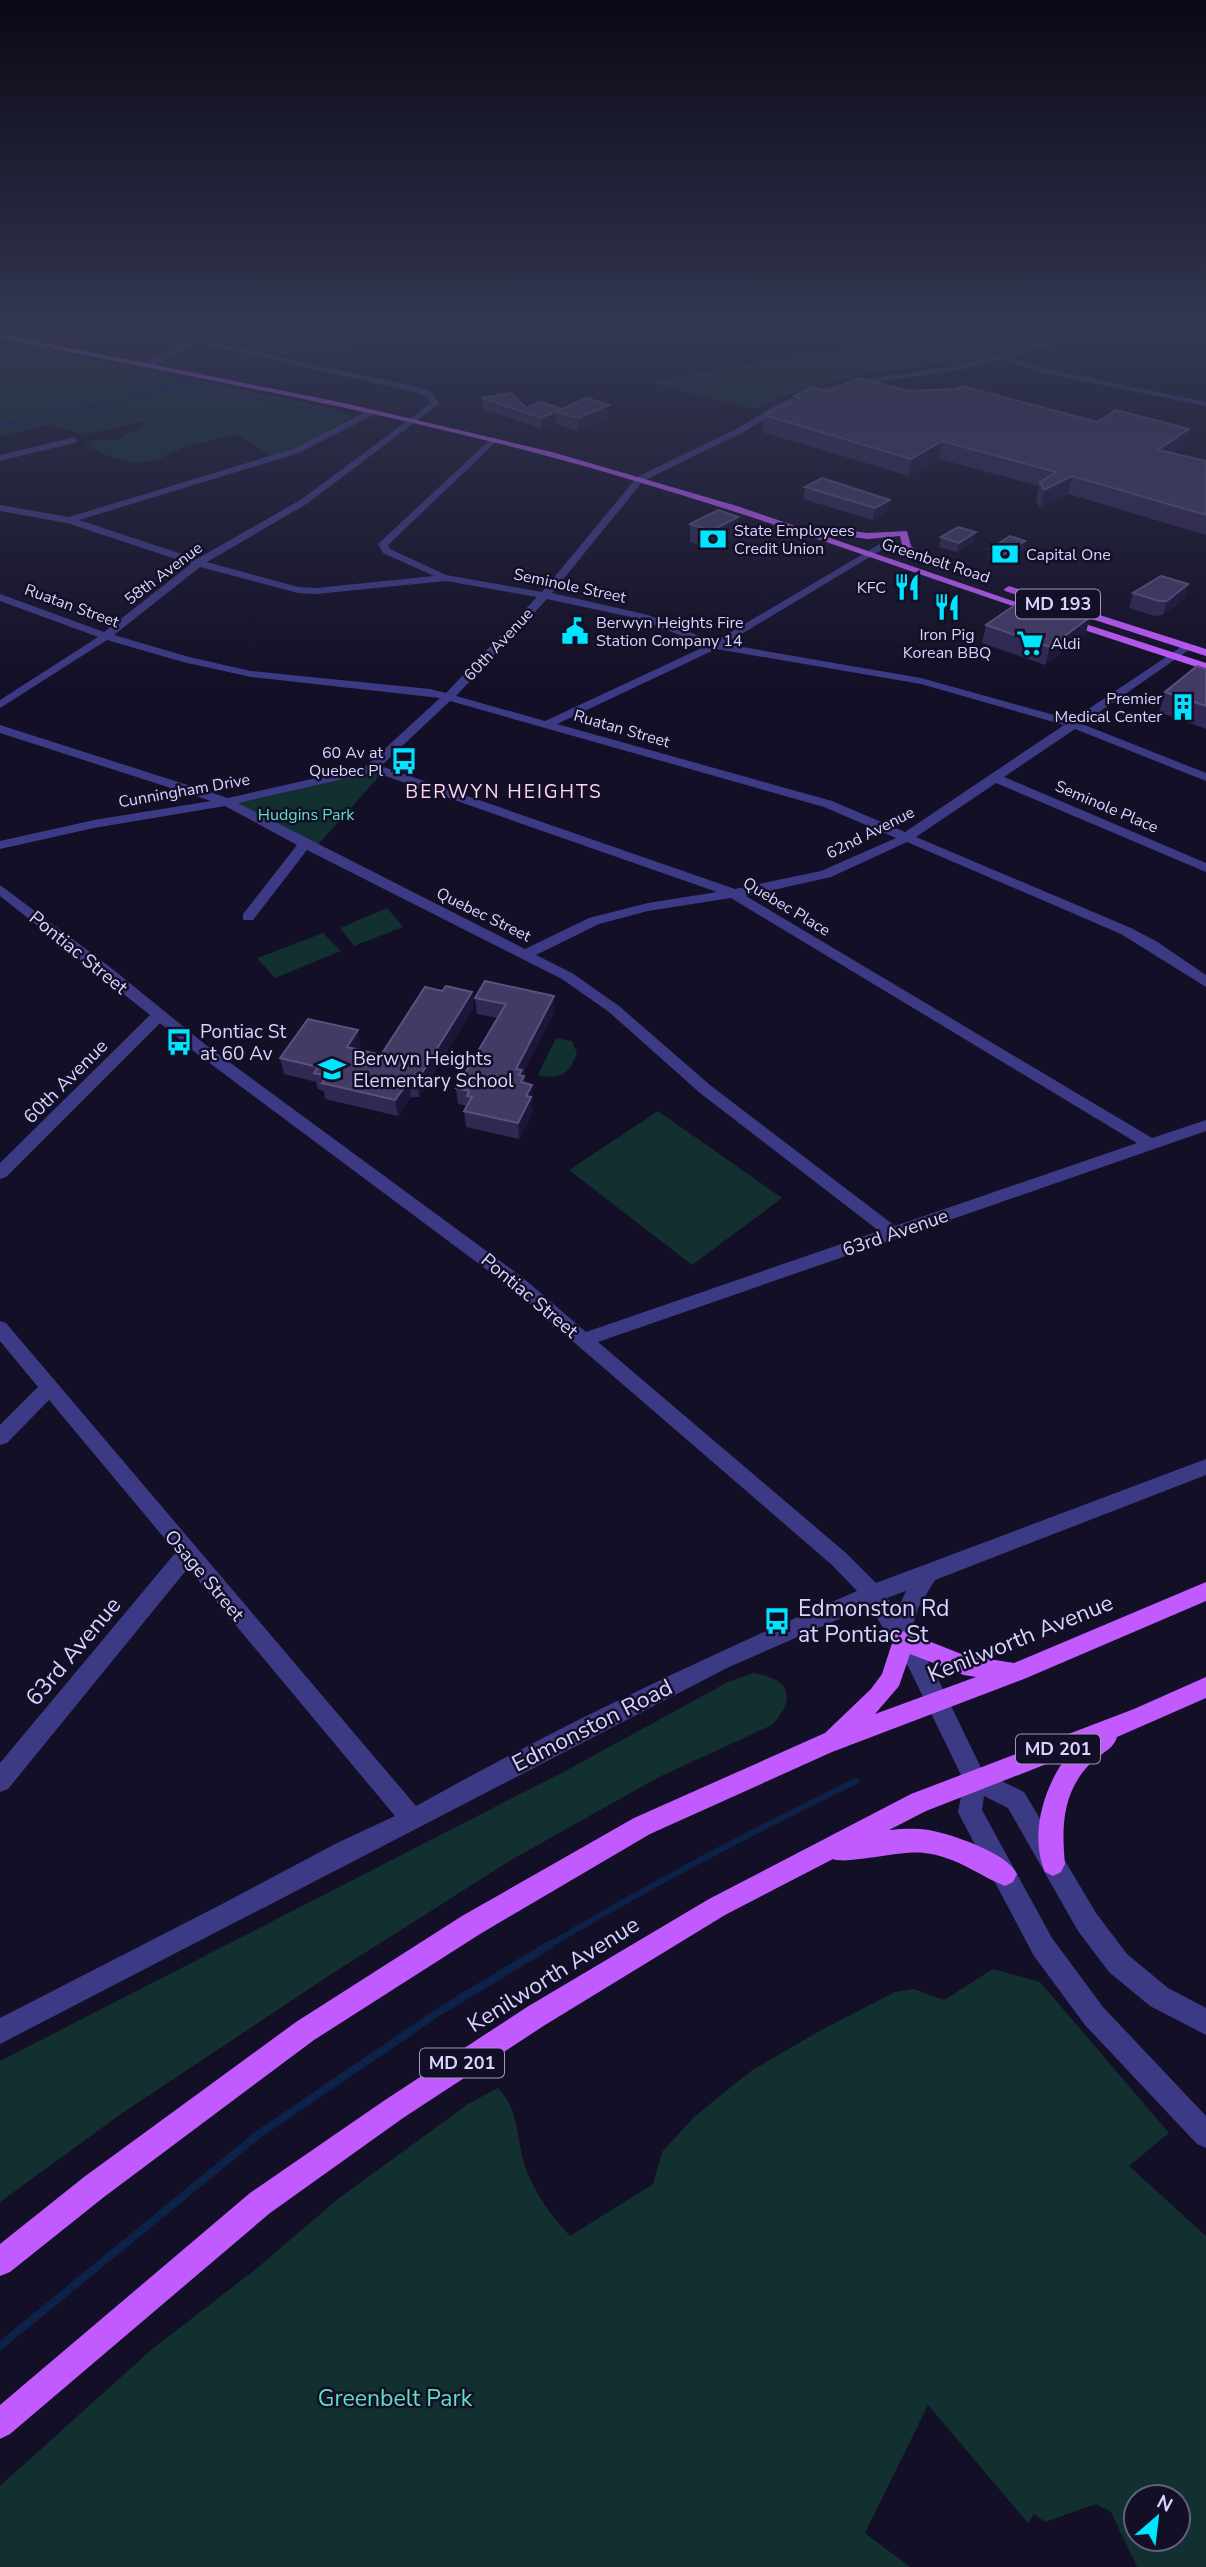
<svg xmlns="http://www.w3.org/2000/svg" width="1206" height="2567" font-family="'Nunito Sans',sans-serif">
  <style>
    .green { fill: #12302f; fill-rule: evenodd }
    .water { fill: #0c2248 }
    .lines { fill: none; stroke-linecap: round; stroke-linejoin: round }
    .stream-far2 { stroke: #0c2248; stroke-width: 2.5 }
    .stream-far1 { stroke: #0c2248; stroke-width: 6 }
    .stream { stroke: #0c2248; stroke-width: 8 }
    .minor { fill: #3d3a85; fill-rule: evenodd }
    .major { fill: #c25bff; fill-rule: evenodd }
    .minor-bridge { stroke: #3d3a85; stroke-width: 9 }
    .wall { fill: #312854 }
    .shaded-wall { fill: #1d163a }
    .building { fill: #433a66; stroke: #5a527e; stroke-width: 2 }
    .labels { text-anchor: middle; stroke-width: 5; stroke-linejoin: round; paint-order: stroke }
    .far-poi-label { font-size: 16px; fill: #d9d4ff; stroke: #130f26; text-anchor: start }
    .far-street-label { font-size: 16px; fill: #d9d4ff; stroke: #130f26 }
    .far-park-label { font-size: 16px; fill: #5fe0c0; stroke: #130f26 }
    .shield { fill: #130f26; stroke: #9e99be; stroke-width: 2 }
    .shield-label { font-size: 18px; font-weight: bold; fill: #d9d4ff }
    .far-quarter-label { font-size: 19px; letter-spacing: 2px; fill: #ffd6f0; stroke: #130f26 }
    .street-label { font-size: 19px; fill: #d9d4ff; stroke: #130f26 }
    .poi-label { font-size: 19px; fill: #d9d4ff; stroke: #130f26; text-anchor: start }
    .near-poi-label { font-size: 23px; fill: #d9d4ff; stroke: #130f26; text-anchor: start }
    .near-street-label { font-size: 23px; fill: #d9d4ff; stroke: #130f26 }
    .near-park-label { font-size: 23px; fill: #5fe0c0; stroke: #130f26 }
  </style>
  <rect width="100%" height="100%" fill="#130f26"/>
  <g class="green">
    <path d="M356,326L438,330L489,326H629L556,338L517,336L456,340L436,345L380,339L366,341L353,346L316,349L309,359L276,353L273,350Z"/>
    <path d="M994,326H1113L963,367L944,364L860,375L781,397L755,409L649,382L798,354L926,344Z"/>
    <path d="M0,340L177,377L163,380L195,385L189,380L191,379L326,407L352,416L313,440L272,457L236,434L184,448L156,460L134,463L110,457L85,445C93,437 101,441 112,440C122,439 136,428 148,425L143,421L93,433H78L51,424L0,436Z"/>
    <path d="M384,771L314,849L227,802L364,772Z"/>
    <path d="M387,908L403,927L354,946L340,928Z"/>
    <path d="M323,933L341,951L275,978L257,958Z"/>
    <path d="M556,1038L572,1041L577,1053C570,1074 560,1080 538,1075Z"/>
    <path d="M658,1111L782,1198L692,1265L569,1170Z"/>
    <path d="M753,1673C790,1678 797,1698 772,1725L659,1777L511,1860L333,1973L121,2114L0,2202V2061L569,1769L728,1682Z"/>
    <path d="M993,1969L1040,1982L1169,2133L1129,2166L1206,2236V2567H1137L1111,2512L1096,2504L1045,2522L1034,2514L1028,2523L928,2405L865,2533L910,2567H0V2486L151,2350L256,2269L338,2199L468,2104L498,2088C519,2109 516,2137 524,2163C533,2192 550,2214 570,2236L653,2184L662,2152L695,2116L751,2071L823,2029L895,1992L914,1989L944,2000ZM1136,2497H1178V2539H1136Z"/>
  </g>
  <g class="water">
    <path d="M260,326L297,330L290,333L306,332C286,350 246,346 222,340L239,332L259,335L243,331Z"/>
    <path d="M593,326H617L553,337L503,332L437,339L343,333L221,368L203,364L349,327L446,335L494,328H532L553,333Z"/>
    <path d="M175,379L191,382L144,398L0,429V423L128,397Z"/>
  </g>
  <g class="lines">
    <path class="stream-far2" d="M180,385C235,396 290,404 345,417"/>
    <path class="stream-far1" d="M548,1946C648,1886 751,1832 856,1781"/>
    <path class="stream" d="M0,2346L259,2134L440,2011L551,1944"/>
    <g class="minor">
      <path d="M7,326H20L0,332V328Z"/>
      <path d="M112,326H128L182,338L178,340Z"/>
      <path d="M226,326H236L205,341L421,388L433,393L439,404L308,503L207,562L298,587L316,588L434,576L383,553L378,544L494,436L497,441L388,545L390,549L446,575L542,592L637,477L738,428L779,403L811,391L855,381L962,365L1104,326H1117L1010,357L1042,368L1206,402V406L1040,372L1001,359L963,369L855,385L814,395L785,407L744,432L643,481L552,593L648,615L714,642L880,544L885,547L883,549L725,644L921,678L1072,720L1184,645L1193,647L1082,724L1206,773V781L1075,729L1004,777L1206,863V872L996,783L916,837L1131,928L1156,941L1206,975V987L1121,934L907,842L831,877L746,896L1152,1138L1206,1120V1131L598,1342L846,1553L876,1583L1206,1459V1475L935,1580L918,1608L911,1632L937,1677L983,1772L1024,1792L1096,1913L1127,1954L1168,1988L1206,2008V2035L1150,2006L1109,1972L1078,1931L1008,1808L984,1796L982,1810L1052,1938L1103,2007L1206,2116V2148L1197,2144L1085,2025L1034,1956L962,1820L958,1812L964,1781L909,1668L869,1606L729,1667L0,2044V2018L226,1902L337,1843L395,1816L188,1568L8,1789L0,1792V1763L176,1552L49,1400L7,1443L0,1445V1425L38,1387L0,1341V1321L6,1323L416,1806C559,1726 707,1656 857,1591L832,1565L510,1287L196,1053L160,1023L6,1177L0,1179V1163L150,1015L0,896V885L110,967L206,1045L522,1277L586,1332L879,1231L700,1093L609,1012L562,979L307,850L253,920H243V914L297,845L225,806L94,828L0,849V841L94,820L211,801L0,733V725L228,798L365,767L440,698L251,677L183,662L107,640L0,708V700L98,637L0,601V594L104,632L191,564L67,523L0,511V505L69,517L293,449L369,410H375V414L299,453L79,520L197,559L302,499L431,403L427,397L416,392L199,343L202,341L201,337ZM200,567L298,593L316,594L446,581L537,597L446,693L430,689L251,671L189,657L114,635ZM547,599L640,619L706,646L545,721L456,696ZM716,649L921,684L1064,725L905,832L832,801L557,724ZM450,701L824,807L896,838L821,871L735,889L381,766ZM374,772L717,892L648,903L589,918L525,949L238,803ZM731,898L1137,1143L895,1226L710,1085L619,1006L572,973L536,955L599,924L648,911ZM906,1591L897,1611L887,1598Z"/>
      <path d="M186,344L193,346L157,364L140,367L136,365Z"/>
      <path d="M75,437L78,442L0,461V455Z"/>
    </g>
    <g class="major">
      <path d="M0,334L344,403L552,452L737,506L1042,611L1033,613C872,558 712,500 547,456C367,408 183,376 0,338Z"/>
      <path d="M834,529L868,533L907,531L911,546L932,562L923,564L903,549L900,536L868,539L831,534V530Z"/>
      <path d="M1009,586L1206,649V656L1005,591L1004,589Z"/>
      <path d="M1067,618L1206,663V670L1063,623V619Z"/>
      <path d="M1206,1582V1601L1024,1679L832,1752L650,1834L480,1934L314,2040L104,2197L10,2272L0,2276V2244L84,2177L296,2022L462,1916L634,1818L825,1733L871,1689L882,1674L895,1634L903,1631L964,1655L1014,1663ZM910,1654L964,1675L976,1677L875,1714L899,1686Z"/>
      <path d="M1206,1677V1698L1117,1737C1114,1748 1104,1752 1095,1759C1063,1788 1061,1823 1065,1864L1061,1872L1053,1876L1045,1872C1029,1834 1044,1787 1067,1756L926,1811L889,1830C903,1829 916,1828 929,1830C951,1834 1008,1853 1017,1874L1013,1882L1005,1886C978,1875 955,1856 924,1853C900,1850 847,1865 833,1859L725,1915L545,2025L403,2118L270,2213L10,2434L0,2439V2405L250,2193L385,2100L527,2007L709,1899L911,1794L1134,1709Z"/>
    </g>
    <path class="minor-bridge" d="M178,343L193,336"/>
  </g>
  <g class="wall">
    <path d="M910,391L1097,422L1189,429L1184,447L1174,453L1206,461V535L1068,494L1040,508L1036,500L1039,486L939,459L909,476L762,432L764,415L793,401L794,396L829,392Z"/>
    <path d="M482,398L526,408L562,409L609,405V418L578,431L556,424V423L541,429L483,409Z"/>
    <path d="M805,487L890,500L888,511L873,520L803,499Z"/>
    <path d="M690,524L737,535L710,550L690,542Z"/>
    <path d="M941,537L974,542L957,552L939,547Z"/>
    <path d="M1025,541L1023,550L1003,563L988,559L990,549Z"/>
    <path d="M1188,584L1184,599L1163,615L1154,616L1129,608L1133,593Z"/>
    <path d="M1090,617L1085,635L1045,665L982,643L986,625Z"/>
    <path d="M1206,669V729L1159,712L1165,692Z"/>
    <path d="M442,991L472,992L473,1008L419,1097H411L398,1116L325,1099L324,1091L318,1089L316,1082L284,1074L280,1058L361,1046L358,1050L381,1055Z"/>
    <path d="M554,996V1012L522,1075L524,1076L525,1083L533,1101L531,1104L532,1113L519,1139L466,1127L464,1111L467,1106L458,1104L456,1088L498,1018L477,1014L475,998Z"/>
  </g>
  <g class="shaded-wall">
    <path d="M609,405V418L578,431V418Z"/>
    <path d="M556,412V423L541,429V418Z"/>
    <path d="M1189,429L1184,447L1153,467L1158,450Z"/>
    <path d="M942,441L939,459L909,476L911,459Z"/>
    <path d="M1072,476L1068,494L1040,508L1044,490Z"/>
    <path d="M890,500L888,511L873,520L875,508Z"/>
    <path d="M738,517L737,535L710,550L711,531Z"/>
    <path d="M976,532L974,542L957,552L959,543Z"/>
    <path d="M1025,541L1023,550L1003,563L1005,554Z"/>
    <path d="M1188,584L1184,599L1163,615L1167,601Z"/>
    <path d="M1090,617L1085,635L1045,665L1050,647Z"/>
    <path d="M472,992L473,1008L419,1097L417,1081Z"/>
    <path d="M554,996V1012L522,1076H524L525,1092L521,1089L516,1069Z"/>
    <path d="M358,1030L361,1046L350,1063L347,1047Z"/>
    <path d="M409,1081L411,1097L398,1116L395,1100Z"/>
    <path d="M532,1085L533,1101L531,1104L532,1113L519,1139L518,1123L526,1096Z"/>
  </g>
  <g class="building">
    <path d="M857,378L910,391L956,389L962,386L1097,422L1116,410L1189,429L1158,450L1206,461V515L1072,476L1044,490L1040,482L1056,472L942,441L911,459L764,415L800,398L794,396L813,387L829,392Z"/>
    <path d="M511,393L526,408L541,402L562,409L541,418L482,398Z"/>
    <path d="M586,398L609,405L578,418L556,412Z"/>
    <path d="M822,478L890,500L875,508L805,487Z"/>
    <path d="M718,510L738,517L711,531L690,524Z"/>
    <path d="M958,527L976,532L959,543L941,537Z"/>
    <path d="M1010,536L1025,541L1005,554L990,549Z"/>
    <path d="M1161,576L1188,584L1167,601H1159L1133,593Z"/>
    <path d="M1028,596L1090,617L1050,647L986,625Z"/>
    <path d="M1197,666L1206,669V706L1165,692Z"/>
    <path d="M485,981L554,996L516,1069L522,1070L519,1075L524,1076L521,1082L532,1085L526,1096L531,1097L518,1123L464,1111L472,1097L467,1096L469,1091L456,1088L506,1004L475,998Z"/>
    <path d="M446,986L472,992L417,1081H409L395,1100L322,1083L327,1076L314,1073L318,1067L280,1058L308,1019L358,1030L347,1047L381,1055L425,987L442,991Z"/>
  </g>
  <linearGradient id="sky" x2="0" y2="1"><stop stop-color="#0a0815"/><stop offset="0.48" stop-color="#333752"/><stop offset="1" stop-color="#333752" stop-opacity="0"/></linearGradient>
  <rect width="1206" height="685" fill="url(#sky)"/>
  <defs>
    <symbol id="bank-bare" viewBox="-9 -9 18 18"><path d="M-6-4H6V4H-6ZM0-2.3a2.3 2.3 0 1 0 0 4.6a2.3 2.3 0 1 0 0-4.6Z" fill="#00e5ff" stroke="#130f26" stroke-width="2.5" paint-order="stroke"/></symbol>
    <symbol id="restaurant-bare" viewBox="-9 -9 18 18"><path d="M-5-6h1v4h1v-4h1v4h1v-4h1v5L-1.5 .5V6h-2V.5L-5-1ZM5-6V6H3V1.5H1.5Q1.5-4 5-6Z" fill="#00e5ff" stroke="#130f26" stroke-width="2.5" paint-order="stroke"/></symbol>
    <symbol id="civic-bare" viewBox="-9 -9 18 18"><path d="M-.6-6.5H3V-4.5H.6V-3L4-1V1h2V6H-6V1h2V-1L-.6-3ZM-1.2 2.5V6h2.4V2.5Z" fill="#00e5ff" stroke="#130f26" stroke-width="2.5" paint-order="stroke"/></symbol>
    <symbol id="supermarket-bare" viewBox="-9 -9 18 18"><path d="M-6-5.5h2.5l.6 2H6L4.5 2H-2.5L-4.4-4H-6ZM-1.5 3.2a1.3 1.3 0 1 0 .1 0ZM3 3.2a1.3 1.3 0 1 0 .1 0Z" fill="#00e5ff" stroke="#130f26" stroke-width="2.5" paint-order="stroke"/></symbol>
    <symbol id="building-bare" viewBox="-9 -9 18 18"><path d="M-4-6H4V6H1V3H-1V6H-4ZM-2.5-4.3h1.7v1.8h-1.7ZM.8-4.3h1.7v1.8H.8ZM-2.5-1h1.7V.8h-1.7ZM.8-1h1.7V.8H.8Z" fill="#00e5ff" stroke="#130f26" stroke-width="2.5" paint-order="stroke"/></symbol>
    <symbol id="bus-bare" viewBox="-9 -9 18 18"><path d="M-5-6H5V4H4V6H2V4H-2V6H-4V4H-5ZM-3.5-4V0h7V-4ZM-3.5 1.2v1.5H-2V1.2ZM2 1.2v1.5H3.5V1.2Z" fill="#00e5ff" stroke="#130f26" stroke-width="2.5" paint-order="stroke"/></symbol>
    <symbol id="school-bare" viewBox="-9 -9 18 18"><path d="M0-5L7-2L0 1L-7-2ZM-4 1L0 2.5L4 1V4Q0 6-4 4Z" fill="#00e5ff" stroke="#130f26" stroke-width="2.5" paint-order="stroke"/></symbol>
  </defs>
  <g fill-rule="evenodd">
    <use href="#bank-bare" x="694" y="520" width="38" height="38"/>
    <use href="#bank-bare" x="986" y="535" width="38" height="38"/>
    <use href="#restaurant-bare" x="888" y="568" width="38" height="38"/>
    <use href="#restaurant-bare" x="928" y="588" width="38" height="38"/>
    <use href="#civic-bare" x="556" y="612" width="38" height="38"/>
    <use href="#supermarket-bare" x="1011" y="624" width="38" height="38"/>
    <use href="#building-bare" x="1164" y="688" width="38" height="38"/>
    <use href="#bus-bare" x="385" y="742" width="38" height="38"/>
    <use href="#bus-bare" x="160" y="1023" width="38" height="38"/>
    <use href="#school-bare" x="313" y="1050" width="38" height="38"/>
    <use href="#bus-bare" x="758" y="1602" width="38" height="38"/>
  </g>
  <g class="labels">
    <g class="far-poi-label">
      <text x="734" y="536">State Employees<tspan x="734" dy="18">Credit Union</tspan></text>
      <text x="1026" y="560">Capital One</text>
      <text x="886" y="593" text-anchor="end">KFC</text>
      <text x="596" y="628">Berwyn Heights Fire<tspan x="596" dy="18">Station Company 14</tspan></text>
      <text x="947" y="640" text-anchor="middle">Iron Pig<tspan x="947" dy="18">Korean BBQ</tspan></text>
      <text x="1051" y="649">Aldi</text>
      <text x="1162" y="704" text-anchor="end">Premier<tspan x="1162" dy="18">Medical Center</tspan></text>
      <text x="383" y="758" text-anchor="end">60 Av at<tspan x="383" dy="18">Quebec Pl</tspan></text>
    </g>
    <g class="far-street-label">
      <text transform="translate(936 560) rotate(18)" y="6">Greenbelt Road</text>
      <text transform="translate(163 573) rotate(-37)" y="6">58th Avenue</text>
      <text transform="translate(570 585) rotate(12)" y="6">Seminole Street</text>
      <text transform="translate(72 605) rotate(20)" y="6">Ruatan Street</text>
      <text transform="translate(498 644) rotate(-47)" y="6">60th Avenue</text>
      <text transform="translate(622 728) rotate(16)" y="6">Ruatan Street</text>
      <text transform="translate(184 790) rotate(-10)" y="6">Cunningham Drive</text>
      <text transform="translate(1107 806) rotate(23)" y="6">Seminole Place</text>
      <text transform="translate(870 832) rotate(-27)" y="6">62nd Avenue</text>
      <text transform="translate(787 906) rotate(31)" y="6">Quebec Place</text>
      <text transform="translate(484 914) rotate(26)" y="6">Quebec Street</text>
    </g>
    <g class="far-park-label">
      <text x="306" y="820">Hudgins Park</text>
    </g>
    <g class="shield">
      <rect x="1016" y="589.5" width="84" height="29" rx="5"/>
      <rect x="1016" y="1734.5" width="84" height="29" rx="5"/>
      <rect x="420" y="2048.5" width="84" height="29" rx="5"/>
    </g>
    <g class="shield-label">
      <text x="1058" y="610">MD 193</text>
      <text x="1058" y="1755">MD 201</text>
      <text x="462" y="2069">MD 201</text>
    </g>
    <g class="far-quarter-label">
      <text x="504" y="798">BERWYN HEIGHTS</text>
    </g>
    <g class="street-label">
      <text transform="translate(79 952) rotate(39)" y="7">Pontiac Street</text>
      <text transform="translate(65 1081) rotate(-45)" y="7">60th Avenue</text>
      <text transform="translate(895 1232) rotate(-19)" y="7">63rd Avenue</text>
      <text transform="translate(530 1295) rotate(40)" y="7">Pontiac Street</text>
      <text transform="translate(205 1575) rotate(50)" y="7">Osage Street</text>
    </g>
    <g class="poi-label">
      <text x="200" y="1038">Pontiac St<tspan x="200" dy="22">at 60 Av</tspan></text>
      <text x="353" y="1065">Berwyn Heights<tspan x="353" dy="22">Elementary School</tspan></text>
    </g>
    <g class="near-poi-label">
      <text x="798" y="1616">Edmonston Rd<tspan x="798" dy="26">at Pontiac St</tspan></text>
    </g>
    <g class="near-street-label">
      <text transform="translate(1020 1638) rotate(-22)" y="8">Kenilworth Avenue</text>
      <text transform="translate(73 1651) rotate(-50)" y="8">63rd Avenue</text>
      <text transform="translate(592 1725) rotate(-27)" y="8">Edmonston Road</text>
      <text transform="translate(553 1974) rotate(-32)" y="8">Kenilworth Avenue</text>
    </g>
    <g class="near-park-label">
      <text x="395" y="2406">Greenbelt Park</text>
    </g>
  </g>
  <g transform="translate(1157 2518) rotate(28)"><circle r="33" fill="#130f26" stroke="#625e7d" stroke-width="2"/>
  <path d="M0-5L12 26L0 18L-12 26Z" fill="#00e5ff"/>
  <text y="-10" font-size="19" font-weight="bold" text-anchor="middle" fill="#d9d4ff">N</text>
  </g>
</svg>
